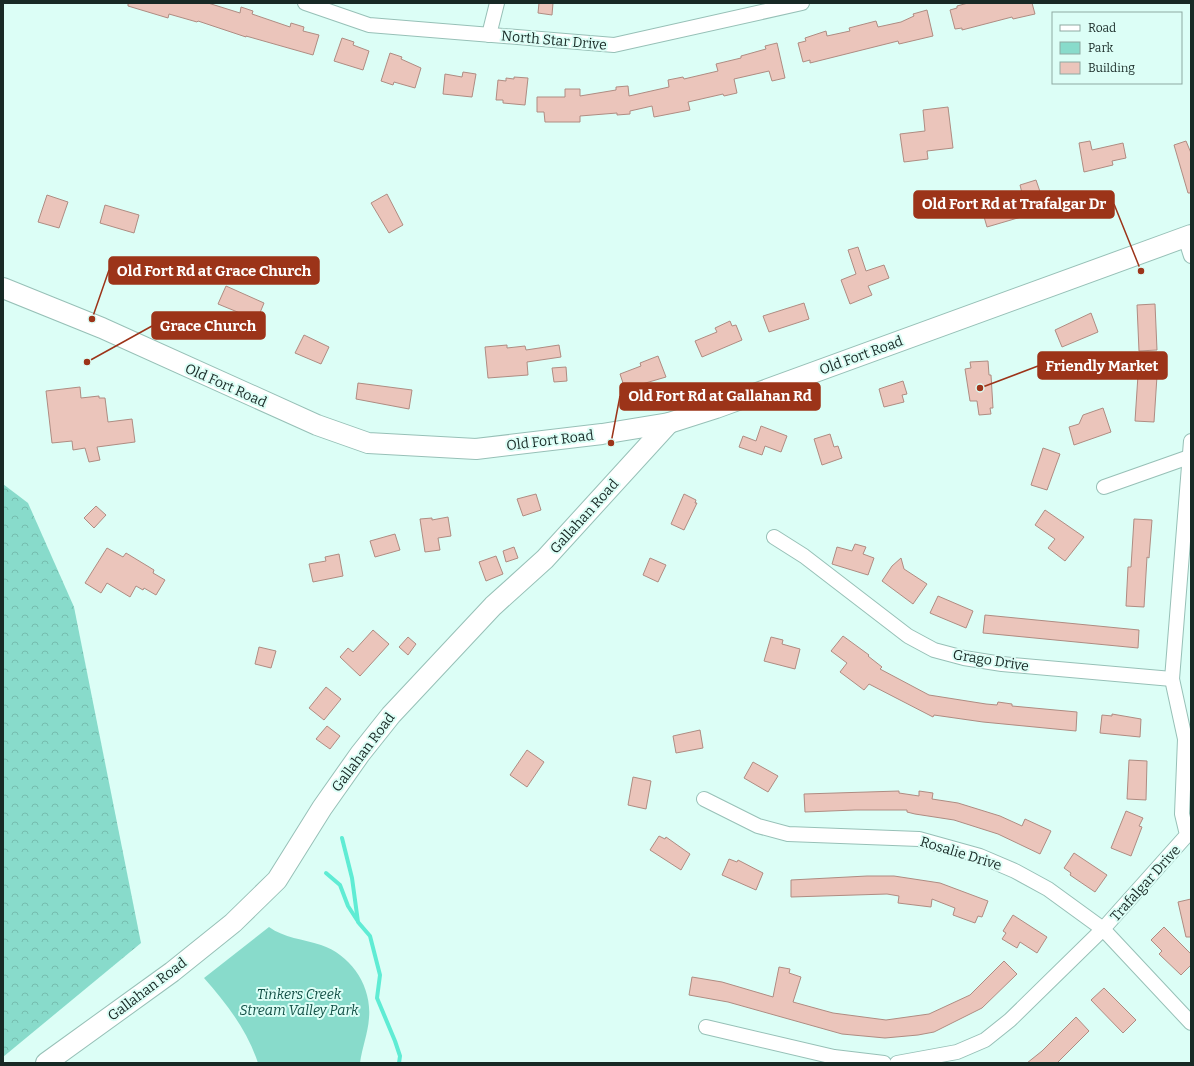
<svg xmlns="http://www.w3.org/2000/svg" width="1194" height="1066" font-family="Bitter,serif">
  <style>
    .forest { fill: url(#forest-crowns) }
    .park { fill: #88dbcb }
    .lines { fill: none; stroke-linecap: round; stroke-linejoin: round }
    .stream { stroke: #5fecd4; stroke-width: 4 }
    .building { fill: #ebc5bb; stroke: #af8c82 }
    .street-casing { stroke: #97c0b7; stroke-width: 16 }
    .secondary-casing { stroke: #97c0b7; stroke-width: 22 }
    .street { stroke: #fff; stroke-width: 14 }
    .secondary { stroke: #fff; stroke-width: 20 }
    .labels { text-anchor: middle; stroke-width: 4; stroke-linejoin: round; paint-order: stroke }
    .street-label { font-size: 14px; fill: #182925; stroke: #dcfef6 }
    .park-label { font-size: 14px; font-style: italic; fill: #145147; stroke: #dcfef6 }
    .leader { fill: none; stroke: #9c3419; stroke-width: 1.5 }
    .callout-dot { fill: #9c3419; stroke: #dcfef6; stroke-width: 1.5 }
    .callout { fill: #9c3419; stroke: #9c3419; stroke-width: 1.5 }
    .callout-label { font-size: 15px; text-anchor: middle; font-weight: bold; fill: #fff }
  </style>
  <defs>
    <pattern id="forest-crowns" width="20" height="18" patternUnits="userSpaceOnUse"><rect width="20" height="18" fill="#88dbcb"/><path d="M2 6a3 3 0 1 1 6 0M12 15a3 3 0 1 1 6 0" fill="none" stroke="#75bcae"/></pattern>
  </defs>
  <rect width="100%" height="100%" fill="#dcfef6"/>
  <path class="forest" d="M3,484L28,503L74,607L141,943L3,1057Z"/>
  <path class="park" d="M269,927C284,938 303,939 321,945C351,955 372,986 369,1018C368,1033 362,1048 360,1063H258C247,1030 227,1004 204,978Z"/>
  <g class="lines">
    <g class="stream">
      <path d="M342,838L352,878L358,922L370,936L380,975L377,998L395,1041L400,1056L399,1063"/>
      <path d="M326,873L340,885L348,906L357,920"/>
    </g>
  </g>
  <g class="building">
    <path d="M128,3H208L240,13L241,7L253,11L252,14L290,27L291,23L304,27L303,31L319,35L313,55L246,36V37L198,21L197,22L169,14L168,18L128,6Z"/>
    <path d="M539,3H553L552,15L538,13Z"/>
    <path d="M968,3H1032L1035,14L1013,19L1012,17L962,30V28L955,29L950,10L957,8V6Z"/>
    <path d="M927,10L933,36L899,44L898,41L810,63V60L803,62L798,43L806,41L805,38L826,31L827,36L850,31L849,28L876,21L878,27L901,22L914,16L913,14Z"/>
    <path d="M342,38L354,42L353,45L369,51L363,70L334,61Z"/>
    <path d="M777,43L785,78L772,81L769,71L734,79L737,93L724,96L723,94L688,102L690,110L654,117L652,106L630,111V114L617,115V113L580,116V122H545L544,112H537V97H565V89H580V96L616,90V87L628,86L629,96L669,87L668,80L683,77L684,79L718,71L716,64L741,58V56L766,49L765,46Z"/>
    <path d="M390,53L402,57L401,59L421,68L415,88L394,82L393,85L381,81Z"/>
    <path d="M463,72L476,74L472,97L443,94L445,74L462,77Z"/>
    <path d="M514,77L528,78L525,105L503,103V100H496L498,80L506,81V78L514,79Z"/>
    <path d="M948,107L953,148L927,151L928,159L904,162L900,134L925,131L923,110Z"/>
    <path d="M1090,141L1092,150L1123,143L1126,158L1112,161L1113,165L1084,172L1079,143Z"/>
    <path d="M1186,141L1191,153V193H1188L1174,145Z"/>
    <path d="M1036,180L1047,212L1029,217L1028,215L987,227L980,203L997,198L1000,200L1022,193L1020,185Z"/>
    <path d="M387,194L403,225L389,233L371,203Z"/>
    <path d="M47,195L68,202L59,228L38,222Z"/>
    <path d="M105,205L139,215L134,233L100,223Z"/>
    <path d="M858,247L866,271L884,265L889,278L868,286L872,295L850,304L841,280L856,274L848,250Z"/>
    <path d="M226,286L264,303L257,320L218,304Z"/>
    <path d="M804,303L809,319L769,332L763,316Z"/>
    <path d="M1155,304L1157,350L1139,351L1137,305Z"/>
    <path d="M1091,313L1098,332L1062,347L1055,330Z"/>
    <path d="M730,321L732,326L736,325L742,340L702,357L695,341L717,332L715,328Z"/>
    <path d="M304,335L329,347L321,364L295,353Z"/>
    <path d="M507,345V348L525,346L526,350L559,345L561,357L527,362L528,375L488,378L485,347Z"/>
    <path d="M658,356L666,377L625,389L620,374L641,366L640,363Z"/>
    <path d="M988,361L989,375H991L993,408H990L991,414L979,415L977,401H970L965,369L971,368L970,362Z"/>
    <path d="M566,367L567,381L554,382L552,368Z"/>
    <path d="M1138,375L1157,376L1154,422L1135,421Z"/>
    <path d="M903,381L907,394L902,395L904,402L884,407L879,389Z"/>
    <path d="M358,383L412,390L409,409L356,399Z"/>
    <path d="M80,387L81,398L99,396V398H105L108,422L132,419L135,442L97,447L100,460L89,462L85,448L73,450L72,441L52,443L46,391Z"/>
    <path d="M1103,408L1111,432L1074,445L1069,427L1079,424L1083,415Z"/>
    <path d="M761,426L787,436L781,452L765,446L762,455L739,447L743,436L756,441Z"/>
    <path d="M830,434L834,447L838,446L842,458L822,465L814,439Z"/>
    <path d="M1043,448L1060,454L1047,490L1031,485Z"/>
    <path d="M536,494L541,510L523,516L517,499Z"/>
    <path d="M684,494L696,500L695,503H697L684,530L671,524Z"/>
    <path d="M96,506L106,515L94,528L84,518Z"/>
    <path d="M1045,510L1084,537L1065,561L1048,548L1055,539L1035,525Z"/>
    <path d="M448,517L451,536L438,538L440,550L425,552L420,519L432,518V520Z"/>
    <path d="M1134,519L1152,520L1149,558L1147,557L1144,607L1126,606L1128,567H1131Z"/>
    <path d="M395,534L400,550L375,557L370,541Z"/>
    <path d="M855,544L866,547L863,554L874,558L868,575L832,564L837,547L852,551Z"/>
    <path d="M514,547L518,558L506,562L503,551Z"/>
    <path d="M107,548L123,557L126,553L154,570L153,573L165,580L156,595L144,588L143,590L136,586L130,597L107,583L101,593L85,583Z"/>
    <path d="M339,554L343,576L313,582L309,564L326,561L325,557Z"/>
    <path d="M496,556L503,574L486,581L479,562Z"/>
    <path d="M650,558L666,565L658,582L643,575Z"/>
    <path d="M901,558L904,569L927,584L913,604L882,581L892,566Z"/>
    <path d="M938,596L973,611L966,628L930,613Z"/>
    <path d="M985,615L1139,630L1138,648L983,633Z"/>
    <path d="M373,630L389,644L360,676L340,657L348,648L353,652Z"/>
    <path d="M843,636L869,655L868,656L882,667L880,669L929,695L986,704L997,705L998,702L1012,704V706L1077,712L1076,731L983,722L934,715L933,717L869,684L864,690L840,672L847,663L831,651Z"/>
    <path d="M408,637L416,644L408,655L399,647Z"/>
    <path d="M771,637L783,640L782,644L800,649L795,669L764,661Z"/>
    <path d="M259,647L276,651L271,668L255,664Z"/>
    <path d="M326,687L341,699L324,720L309,708Z"/>
    <path d="M1112,714L1141,719L1140,737L1100,733L1102,715L1112,716Z"/>
    <path d="M327,726L340,736L330,749L316,739Z"/>
    <path d="M700,730L703,748L676,753L673,736Z"/>
    <path d="M527,750L544,762L527,787L510,775Z"/>
    <path d="M1129,760L1147,761L1146,800L1127,799Z"/>
    <path d="M753,762L778,776L768,792L744,778Z"/>
    <path d="M633,777L651,781L646,809L628,805Z"/>
    <path d="M899,791V793L919,796V791L933,793L932,799L958,803L1000,816L1022,826L1025,819L1051,831L1040,854L998,834L954,820L915,814L907,812V810H855L805,812L804,794Z"/>
    <path d="M1126,811L1143,818L1139,826L1142,827L1131,856L1111,848Z"/>
    <path d="M659,836L665,839L666,837L690,854L681,870L650,850Z"/>
    <path d="M1074,853L1107,875L1095,892L1070,875L1071,873L1064,868Z"/>
    <path d="M729,859L737,862L738,860L763,873L756,890L722,875Z"/>
    <path d="M867,876H894L940,883L988,901L982,917L978,916L975,923L953,915L955,908L932,899L931,907L898,903L899,896L887,894L791,897V880Z"/>
    <path d="M1191,899V937H1186L1178,902Z"/>
    <path d="M1013,915L1047,937L1037,953L1020,942L1017,948L1002,939L1006,933L1003,931Z"/>
    <path d="M1164,927L1191,954V965L1181,975L1159,954L1162,951L1151,940Z"/>
    <path d="M1004,961L1017,974L982,1008L934,1032L918,1035L885,1038L842,1034L728,1002L689,995L692,977L722,982L773,997L779,967L790,969L789,973L801,977L793,1002L833,1013L886,1020L929,1014L970,995Z"/>
    <path d="M1104,988L1136,1020L1123,1033L1091,1000Z"/>
    <path d="M1076,1017L1089,1031L1057,1063H1027L1042,1051Z"/>
  </g>
  <g class="lines">
    <defs>
      <g id="street">
        <path d="M305,3L369,25L614,45L802,3"/>
        <path d="M489,35L497,3"/>
        <path d="M1185,237L1191,256"/>
        <path d="M1104,487L1189,457"/>
        <path d="M774,537L804,556L908,636L934,650L964,658L1002,664L1172,679"/>
        <path d="M704,799L758,826L788,834L919,839L980,856L1015,871L1048,889L1103,929L1191,1023"/>
        <path d="M706,1027L834,1057L884,1063"/>
        <path d="M897,1063L957,1052L985,1040L1010,1020L1103,929L1187,835L1182,814L1185,739L1172,679L1191,441"/>
      </g>
      <g id="secondary">
        <path d="M3,288L102,328L317,425L368,443L476,449L602,434L669,423L716,408L1191,235"/>
        <path d="M46,1063L172,972L233,923L277,880L322,808L360,754L391,715L493,606L545,559L669,423"/>
      </g>
    </defs>
    <use href="#street" class="street-casing"/>
    <use href="#secondary" class="secondary-casing"/>
    <use href="#street" class="street"/>
    <use href="#secondary" class="secondary"/>
  </g>
  <g class="labels">
    <g class="street-label">
      <text transform="translate(554 40) rotate(5)" y="5">North Star Drive</text>
      <text transform="translate(861 355) rotate(-20)" y="5">Old Fort Road</text>
      <text transform="translate(226 385) rotate(24)" y="5">Old Fort Road</text>
      <text transform="translate(550 440) rotate(-7)" y="5">Old Fort Road</text>
      <text transform="translate(584 516) rotate(-48)" y="5">Gallahan Road</text>
      <text transform="translate(991 660) rotate(9)" y="5">Grago Drive</text>
      <text transform="translate(363 752) rotate(-53)" y="5">Gallahan Road</text>
      <text transform="translate(961 853) rotate(17)" y="5">Rosalie Drive</text>
      <text transform="translate(1145 883) rotate(-48)" y="5">Trafalgar Drive</text>
      <text transform="translate(147 989) rotate(-37)" y="5">Gallahan Road</text>
    </g>
    <g class="park-label">
      <text x="299" y="999">Tinkers Creek<tspan x="299" dy="16">Stream Valley Park</tspan></text>
    </g>
  </g>
  <path class="leader" d="M1141 271L1114 204M92 319L109 270M87 362L152 326M980 388L1038 366M611 443L620 396"/>
  <g class="callout-dot">
    <circle cx="1141" cy="271" r="4"/>
    <circle cx="92" cy="319" r="4"/>
    <circle cx="87" cy="362" r="4"/>
    <circle cx="980" cy="388" r="4"/>
    <circle cx="611" cy="443" r="4"/>
  </g>
  <g class="callout">
    <rect x="914" y="191" width="200" height="27" rx="4"/>
    <rect x="109" y="257" width="210" height="27" rx="4"/>
    <rect x="152" y="312" width="113" height="27" rx="4"/>
    <rect x="1038" y="352" width="129" height="27" rx="4"/>
    <rect x="620" y="383" width="200" height="27" rx="4"/>
  </g>
  <g class="callout-label">
    <text x="1014" y="209">Old Fort Rd at Trafalgar Dr</text>
    <text x="214" y="276">Old Fort Rd at Grace Church</text>
    <text x="208" y="331">Grace Church</text>
    <text x="1102" y="371">Friendly Market</text>
    <text x="720" y="401">Old Fort Rd at Gallahan Rd</text>
  </g>
  <rect width="1194" height="1066" fill="none" stroke="#182925" stroke-width="8"/>
  <rect x="1052" y="12" width="130" height="72" fill="#dcfef6" stroke="#8ea9a2"/>
  <rect x="1060" y="25" width="20" height="6" fill="#ffffff" stroke="#8ea9a2"/>
  <text x="1088" y="32" font-size="12" fill="#182925">Road</text>
  <rect x="1060" y="42" width="20" height="12" fill="#88dbcb" stroke="#8ea9a2"/>
  <text x="1088" y="52" font-size="12" fill="#182925">Park</text>
  <rect x="1060" y="62" width="20" height="12" fill="#ebc5bb" stroke="#8ea9a2"/>
  <text x="1088" y="72" font-size="12" fill="#182925">Building</text>
</svg>
